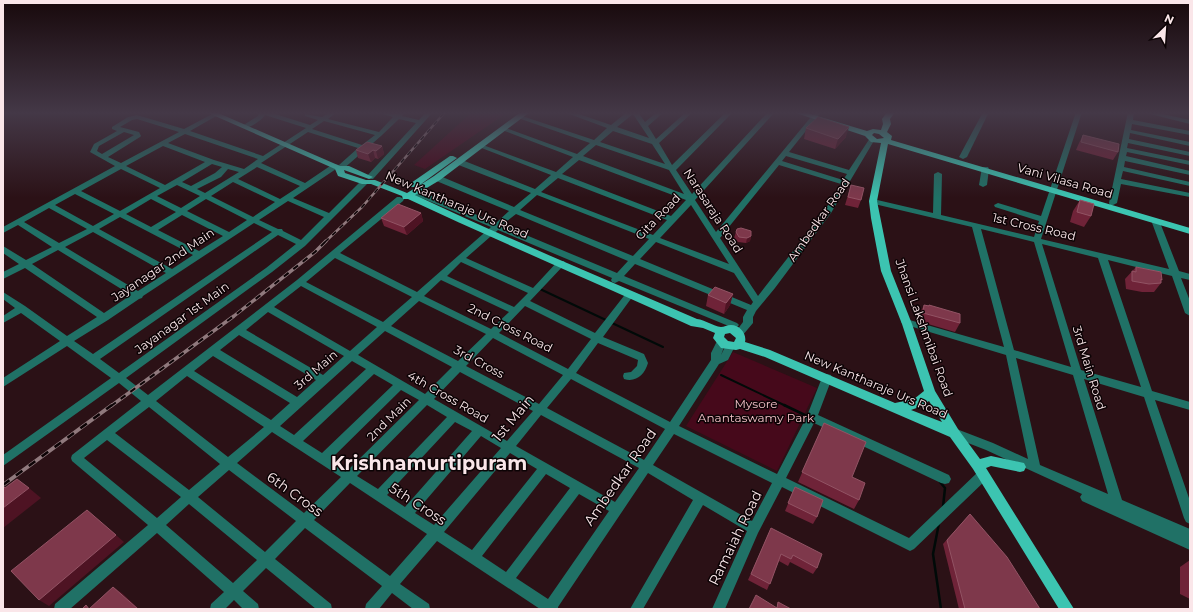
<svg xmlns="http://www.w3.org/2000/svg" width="1193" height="612" font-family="Montserrat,sans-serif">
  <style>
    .green { fill: #46091b }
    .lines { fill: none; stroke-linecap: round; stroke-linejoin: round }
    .stream-far1 { stroke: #000a08; stroke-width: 2 }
    .stream { stroke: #000a08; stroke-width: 2.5 }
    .minor { fill: #207166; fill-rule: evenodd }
    .major { fill: #3cc4b1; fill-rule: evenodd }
    .rail-far2-casing { stroke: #90797d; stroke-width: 2.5 }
    .rail-far1-casing { stroke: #90797d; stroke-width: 3.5 }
    .rail-casing { stroke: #90797d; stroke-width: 4 }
    .rail-far2 { stroke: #0c0305; stroke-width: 1.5; stroke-dasharray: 5; stroke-linecap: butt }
    .rail-far1 { stroke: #0c0305; stroke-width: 2; stroke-dasharray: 6; stroke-linecap: butt }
    .rail { stroke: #0c0305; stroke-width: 2.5; stroke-dasharray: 8; stroke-linecap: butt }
    .wall { fill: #6f2338 }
    .shaded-wall { fill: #4e1323 }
    .building { fill: #7e384b; stroke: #925364 }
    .labels { text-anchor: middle; stroke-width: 3; stroke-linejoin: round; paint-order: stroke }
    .street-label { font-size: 12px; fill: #fae6e9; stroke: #0c0305 }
    .park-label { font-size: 12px; fill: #f2c0c7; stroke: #0c0305 }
    .near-street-label { font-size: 14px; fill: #fae6e9; stroke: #0c0305 }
    .near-district-label { font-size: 19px; font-weight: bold; fill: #fae6e9; stroke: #0c0305 }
  </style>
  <rect width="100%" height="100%" fill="#2b1116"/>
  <g class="green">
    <path d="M472,112H508L425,169L414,165Z"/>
    <path d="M733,352L817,388L777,471L686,426Z"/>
  </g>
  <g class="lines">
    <g class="stream-far1">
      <path d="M540,289L608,321"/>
      <path d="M612,323L663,347"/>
      <path d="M721,375L786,406"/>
    </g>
    <g class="stream">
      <path d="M784,405L809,417"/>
      <path d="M940,482L945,488L943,507"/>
      <path d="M939,523L933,554L941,609"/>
    </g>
    <g class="minor">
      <path d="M216,112L219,114L218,115L190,131L263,156L306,128L265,115C261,121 249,129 242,128V126L258,116L259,112H269L310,125L318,120L305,116V114L322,117L330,112H337L328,119L379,132L393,117L375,112H386L396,114L398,112H405L402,116L419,120L426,112H433L373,179H370L366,177L416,123L399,119L381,136L342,170L336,169L293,198L329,213L362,180H368L369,182L305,246L272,272L126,378L148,395L297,280L397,197H400L404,199L403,201L340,253L417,292L491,227L412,194V190H418L496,223L509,211L434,180V176H440L514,207L531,193L456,164V160H462L535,189L551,175L479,147V145H483L556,172L573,157L502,130V128H506L577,154L590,143L518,118V116H522L594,140L607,128L564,112H573L611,125L627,112H638L645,122L657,112H664L648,126L656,139L686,112H693L659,143L672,165L726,112H733L676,170L692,194L768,112H775L695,200L716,232L815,112H821L789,152L849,170L870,138H874L875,139L831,213L775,288L756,311L753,317V323L742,336H736L734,334L743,322V317L747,310L635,264L624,276L737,323L739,325L737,327H731L619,281L615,283L612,282L611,280L612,278L498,230L466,258L533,288L558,261H564L565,263L564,265L530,301L595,333L627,292H633L634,294L633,296L603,337L644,354L648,363C645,374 636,383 624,379L623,376L624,373L631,372L637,366L638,360L598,343L576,373L670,422L711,360V353L718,339H724L726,342L721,355L727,343H733L735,346L728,360L719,364L679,426L777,474L807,416L823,375L827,374L831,375L832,378L818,415L949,475L951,479L949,483L945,484L941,483L814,423L786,478L909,538L979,471L983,470L987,471L989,475L987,479L914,549L910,551L782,487L758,533L725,609H712L747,531L703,505L643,609H630L693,500L648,473L558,607V609H540L437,541L400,584L429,604L430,609H413L392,593L379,609H365L366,604L382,586L305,528L275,559L331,604L332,609H316L266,568L243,591L258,604L259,609H243L234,600L225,609H210L211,604L224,592L157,533L70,609H54L55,604L148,525L72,461L71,458L72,455L141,401L119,383L3,466V455L111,378L67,346L3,387V378L60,341L21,313L3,323V316L15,308L3,299V292L25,306L67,336L97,317L25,268L3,279V272L19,264L3,253V246L26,260L52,247L18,225L3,233V227L115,166L90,152L94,144L117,131L112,129V127L128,117L137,115L184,129ZM633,114L649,138L617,127ZM137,119L179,132L121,163L108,157L140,137L141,136L139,132L120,127L132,120ZM324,121L375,135L362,145L312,129ZM613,131L652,144L665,164L600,142ZM124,132L134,135L102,154L97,151L99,146ZM308,132L358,148L339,165L333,164L305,183L261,163ZM185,134L258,159L244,169L214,160L168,143ZM596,145L669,170L684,194L583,156ZM163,146L205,162L165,185L126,166ZM786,156L847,174L843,180L782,161ZM579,160L686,200L671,216L562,174ZM212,164L222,167L215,173L191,186L182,182ZM779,165L841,184L825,210L758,296L720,238ZM257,167L300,186L280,199L238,179ZM121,169L160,188L120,211L81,191ZM228,169L239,172L205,193L197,189L221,177ZM558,178L667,220L653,235L541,192ZM233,182L275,202L253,217L211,196ZM177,185L200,196L181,208L157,196ZM75,194L114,214L93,226L55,205ZM537,195L649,239L633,256L520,210ZM151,199L176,212L151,227L126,214ZM206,199L247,220L229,232L187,211ZM288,201L324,217L301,240L283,231L282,229H278L259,220ZM691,205L729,264L660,238ZM49,208L87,229L59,243L24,222ZM516,214L628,261L617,273L502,225ZM182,215L223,236L199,251L158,230ZM120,217L193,255L172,269L99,229ZM254,223L272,232L93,354L74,341L108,320L139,299L142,298L143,296ZM93,232L166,273L138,291L65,247ZM278,235L296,244L266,268L119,373L100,359ZM656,242L734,273L753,302L751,305L640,259ZM58,250L131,295L104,313L32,264ZM335,258L412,297L383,322L306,282ZM461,262L528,293L514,307L447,276ZM441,280L509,312L491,329L424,296ZM301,286L377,327L350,351L274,307ZM419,301L486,334L458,361L391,326ZM525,306L591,339L568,369L499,333ZM268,312L344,356L323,375L246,330ZM385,331L452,367L425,394L358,355ZM239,335L316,380L297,397L220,350ZM493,338L563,375L539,404L466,366ZM213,356L290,403L271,420L194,371ZM352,361L366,369L294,435L280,426ZM460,372L533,411L507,441L434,399ZM374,374L393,385L322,453L303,441ZM187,376L264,427L228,457L156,401ZM571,379L665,429L644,460L547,408ZM401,390L419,400L348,470L331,459ZM427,405L447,417L378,489L357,476ZM149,407L220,464L189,490L115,433ZM541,415L639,468L615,502L516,446ZM455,422L472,431L405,507L387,495ZM272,432L341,477L304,513L237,463ZM674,434L772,483L752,521L653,465ZM481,436L501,448L434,525L415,513ZM107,440L181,497L157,518L84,458ZM510,453L537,469L472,550L444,532ZM229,470L296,521L265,552L198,497ZM546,474L570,488L506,572L482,556ZM350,483L427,534L390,576L314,520ZM579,494L609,511L548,599L516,578ZM189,504L257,560L233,583L166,525Z"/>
      <path d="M983,112H989L967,157L963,159L959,157Z"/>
      <path d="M1076,112H1082L1041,239L1169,269L1151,220L1155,218L1159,220L1179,271L1190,274V280L1181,278L1190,301V316L1185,313L1172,276L1108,260L1152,391L1190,402V410L1155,400L1190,501V524L1186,522L1184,518L1144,397L1084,379L1122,500L1190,529V550L1082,501L1080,497L1082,494L986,450L950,436L949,433L950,430L954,428L993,443L1028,459L1006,355L903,324L901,322L903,320L906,319L1004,347L972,227L870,203L869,201L873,199L933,213L934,174L938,172L942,174L941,215L1034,237L1039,221L995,207L994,205L998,203L1041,216ZM981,229L1034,242L1071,367L1014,350ZM1042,244L1098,258L1141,387L1081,370ZM1016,358L1073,375L1108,494L1040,465Z"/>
      <path d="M1128,112H1134L1133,120L1190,131V135L1132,124L1131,130L1190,142V146L1130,133L1129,139L1190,152V156L1128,143L1127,148L1190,161V165L1127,152L1126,156L1190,171V175L1125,161L1124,167L1190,182V186L1123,171L1121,179L1190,193V197L1121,184L1117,203L1113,205H1110L1109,203Z"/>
      <path d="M1142,112H1154L1190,120V124Z"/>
      <path d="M982,167H988L989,169L987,185L983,187L979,185Z"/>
    </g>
    <path class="major" d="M206,112H216L340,166H349L373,177L369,179L344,170L345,173L366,180H375L407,193L417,187H411L410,185L411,183L450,156H453L457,158L417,187L434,176L521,112H530L440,180L415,195C508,239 603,278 697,319C705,320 713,326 721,327C724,327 727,325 731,325C740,325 747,334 745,342L770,350L895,403L914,399L924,391L902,324L881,271L871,218L869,201L881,143L871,142L865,136L793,112H804L867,131L873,129L881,130L883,124L882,119L887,112H895L890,119L891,124L887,132L892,136L891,140L1190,228V234L888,144L877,201L891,271L912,324L935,391L958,429L980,459L991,456L1024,463L1026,467L1024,471L1020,472L991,466L986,468L1074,609H1059L973,469L950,437L765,357L740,349L736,350L721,348L713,338L715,333L703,328L691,326C597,283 502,243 408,199H403L402,196L371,184H362L338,176L335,169ZM874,133L879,134L884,138L877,139L872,135ZM730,333L736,338L734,342L728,341L724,337L725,334ZM929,401L942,422L911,410L922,406Z"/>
    <defs>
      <path id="rail-far2" d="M325,242L362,207L445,112"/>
      <path id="rail-far1" d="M111,406L234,316L315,252L326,241"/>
      <path id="rail" d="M3,485L112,405"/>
    </defs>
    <use href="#rail-far2" class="rail-far2-casing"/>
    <use href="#rail-far1" class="rail-far1-casing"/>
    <use href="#rail" class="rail-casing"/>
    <use href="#rail-far2" class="rail-far2"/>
    <use href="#rail-far1" class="rail-far1"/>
    <use href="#rail" class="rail"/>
  </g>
  <g class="wall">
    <path d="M806,128L846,137L835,149L804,139Z"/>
    <path d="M1083,135L1118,152L1113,160L1076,150L1079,143Z"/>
    <path d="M382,146L384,154L378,159L375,158L371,162L358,158L356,150Z"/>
    <path d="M851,185L861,200L858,208L845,205Z"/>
    <path d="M1080,200L1091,216L1084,227L1070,222L1073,211Z"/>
    <path d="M421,213L423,221L407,235L384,226L381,218Z"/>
    <path d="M736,232L751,236L750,241L746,243L738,242L734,238Z"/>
    <path d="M1136,267L1162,280L1161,281V283L1154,292H1142L1126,289L1125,279Z"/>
    <path d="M733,294L730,305L724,314L706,306L708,295Z"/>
    <path d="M924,305L928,306L929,305L960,323L955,332L918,321L920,313Z"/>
    <path d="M824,423L852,477L859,500L854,509L798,482Z"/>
    <path d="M795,487L817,517L813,524L785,511Z"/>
    <path d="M970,514L1040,609H959L943,544Z"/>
    <path d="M771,528L817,568L813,574L790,562L788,566L779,561L767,590L748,580Z"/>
    <path d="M1190,560V599L1180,594V567Z"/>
  </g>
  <g class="shaded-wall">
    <path d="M849,127L846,137L835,149L838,139Z"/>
    <path d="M382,146L384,154L378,159L376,151Z"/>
    <path d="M373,150L375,158L371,162L368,154Z"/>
    <path d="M421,213L423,221L407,235L404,227Z"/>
    <path d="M751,236L750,241L746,243L747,238Z"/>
    <path d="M733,294L730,305L724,314L726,303Z"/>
    <path d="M29,488L41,498L3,528V508Z"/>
    <path d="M87,510L124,542L49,606L39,600Z"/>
    <path d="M113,587L122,593L139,609H138Z"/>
  </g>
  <g class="building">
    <path d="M818,117L849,127L838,139L806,128Z"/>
    <path d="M1083,135L1119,144L1118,152L1081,142Z"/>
    <path d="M367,142L382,146L376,151L373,150L368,154L356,150Z"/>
    <path d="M851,185L864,188L861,200L848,197Z"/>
    <path d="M1080,200L1094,204L1091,216L1077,212Z"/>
    <path d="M398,204L421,213L404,227L381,218Z"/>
    <path d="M741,228L751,231V236L747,238L739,237L736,232L737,229Z"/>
    <path d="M1136,267L1161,272L1162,280L1161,279V283L1149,284L1132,281V271L1136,272Z"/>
    <path d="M715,287L733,294L726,303L708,295Z"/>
    <path d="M924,305L929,306V305L960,314V323L923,313Z"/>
    <path d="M824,423L866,442L852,477L865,483L859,500L802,472Z"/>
    <path d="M17,479L29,488L3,508V486L5,488Z"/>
    <path d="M795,487L823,500L817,517L788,503Z"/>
    <path d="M87,510L116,535L39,600L11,571Z"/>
    <path d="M970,514L1007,557L1040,609H965L947,540Z"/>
    <path d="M771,528L822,554L817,568L793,555L791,559L781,554L770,584L751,574Z"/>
    <path d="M113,587L138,609H82L86,605L89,609Z"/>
    <path d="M756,595L777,608L778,602L791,609H749Z"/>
  </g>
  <linearGradient id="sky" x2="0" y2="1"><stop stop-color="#18090c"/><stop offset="0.57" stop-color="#443847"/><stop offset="1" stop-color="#443847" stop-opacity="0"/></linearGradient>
  <rect width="1193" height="198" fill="url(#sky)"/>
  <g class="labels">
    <g class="street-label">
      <text transform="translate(1065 181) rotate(16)" y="4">Vani Vilasa Road</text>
      <text transform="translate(457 205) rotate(23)" y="4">New Kantharaje Urs Road</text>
      <text transform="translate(713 211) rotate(57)" y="4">Narasaraja Road</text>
      <text transform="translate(658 217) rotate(-46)" y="4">Gita Road</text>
      <text transform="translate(819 220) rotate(-55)" y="4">Ambedkar Road</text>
      <text transform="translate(1034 227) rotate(13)" y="4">1st Cross Road</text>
      <text transform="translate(163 265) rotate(-34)" y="4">Jayanagar 2nd Main</text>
      <text transform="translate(182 318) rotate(-36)" y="4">Jayanagar 1st Main</text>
      <text transform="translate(510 328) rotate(27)" y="4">2nd Cross Road</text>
      <text transform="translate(924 328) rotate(70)" y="4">Jhansi Lakshmibai Road</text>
      <text transform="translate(479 362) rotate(28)" y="4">3rd Cross</text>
      <text transform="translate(1089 368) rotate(73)" y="4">3rd Main Road</text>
      <text transform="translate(316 370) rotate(-41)" y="4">3rd Main</text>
      <text transform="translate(876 385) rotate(23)" y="4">New Kantharaje Urs Road</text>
      <text transform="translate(448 397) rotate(30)" y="4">4th Cross Road</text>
      <text transform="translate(389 419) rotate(-45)" y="4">2nd Main</text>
    </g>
    <g class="park-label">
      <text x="756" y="408">Mysore<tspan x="756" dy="14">Anantaswamy Park</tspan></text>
    </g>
    <g class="near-street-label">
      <text transform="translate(513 418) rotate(-50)" y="5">1st Main</text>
      <text transform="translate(620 477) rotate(-55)" y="5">Ambedkar Road</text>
      <text transform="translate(295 494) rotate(36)" y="5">6th Cross</text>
      <text transform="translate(418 504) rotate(33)" y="5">5th Cross</text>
      <text transform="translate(735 538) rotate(-64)" y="5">Ramaiah Road</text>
    </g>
    <g class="near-district-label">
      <text x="429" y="470">Krishnamurtipuram</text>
    </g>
  </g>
  <rect width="1193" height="612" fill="none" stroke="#fae6e9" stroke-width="8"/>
  <g transform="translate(1165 28) rotate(25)" stroke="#0c0305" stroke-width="3" paint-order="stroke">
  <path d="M0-3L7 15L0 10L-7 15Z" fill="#fae6e9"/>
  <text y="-6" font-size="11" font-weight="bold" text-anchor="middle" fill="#fae6e9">N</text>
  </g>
</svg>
